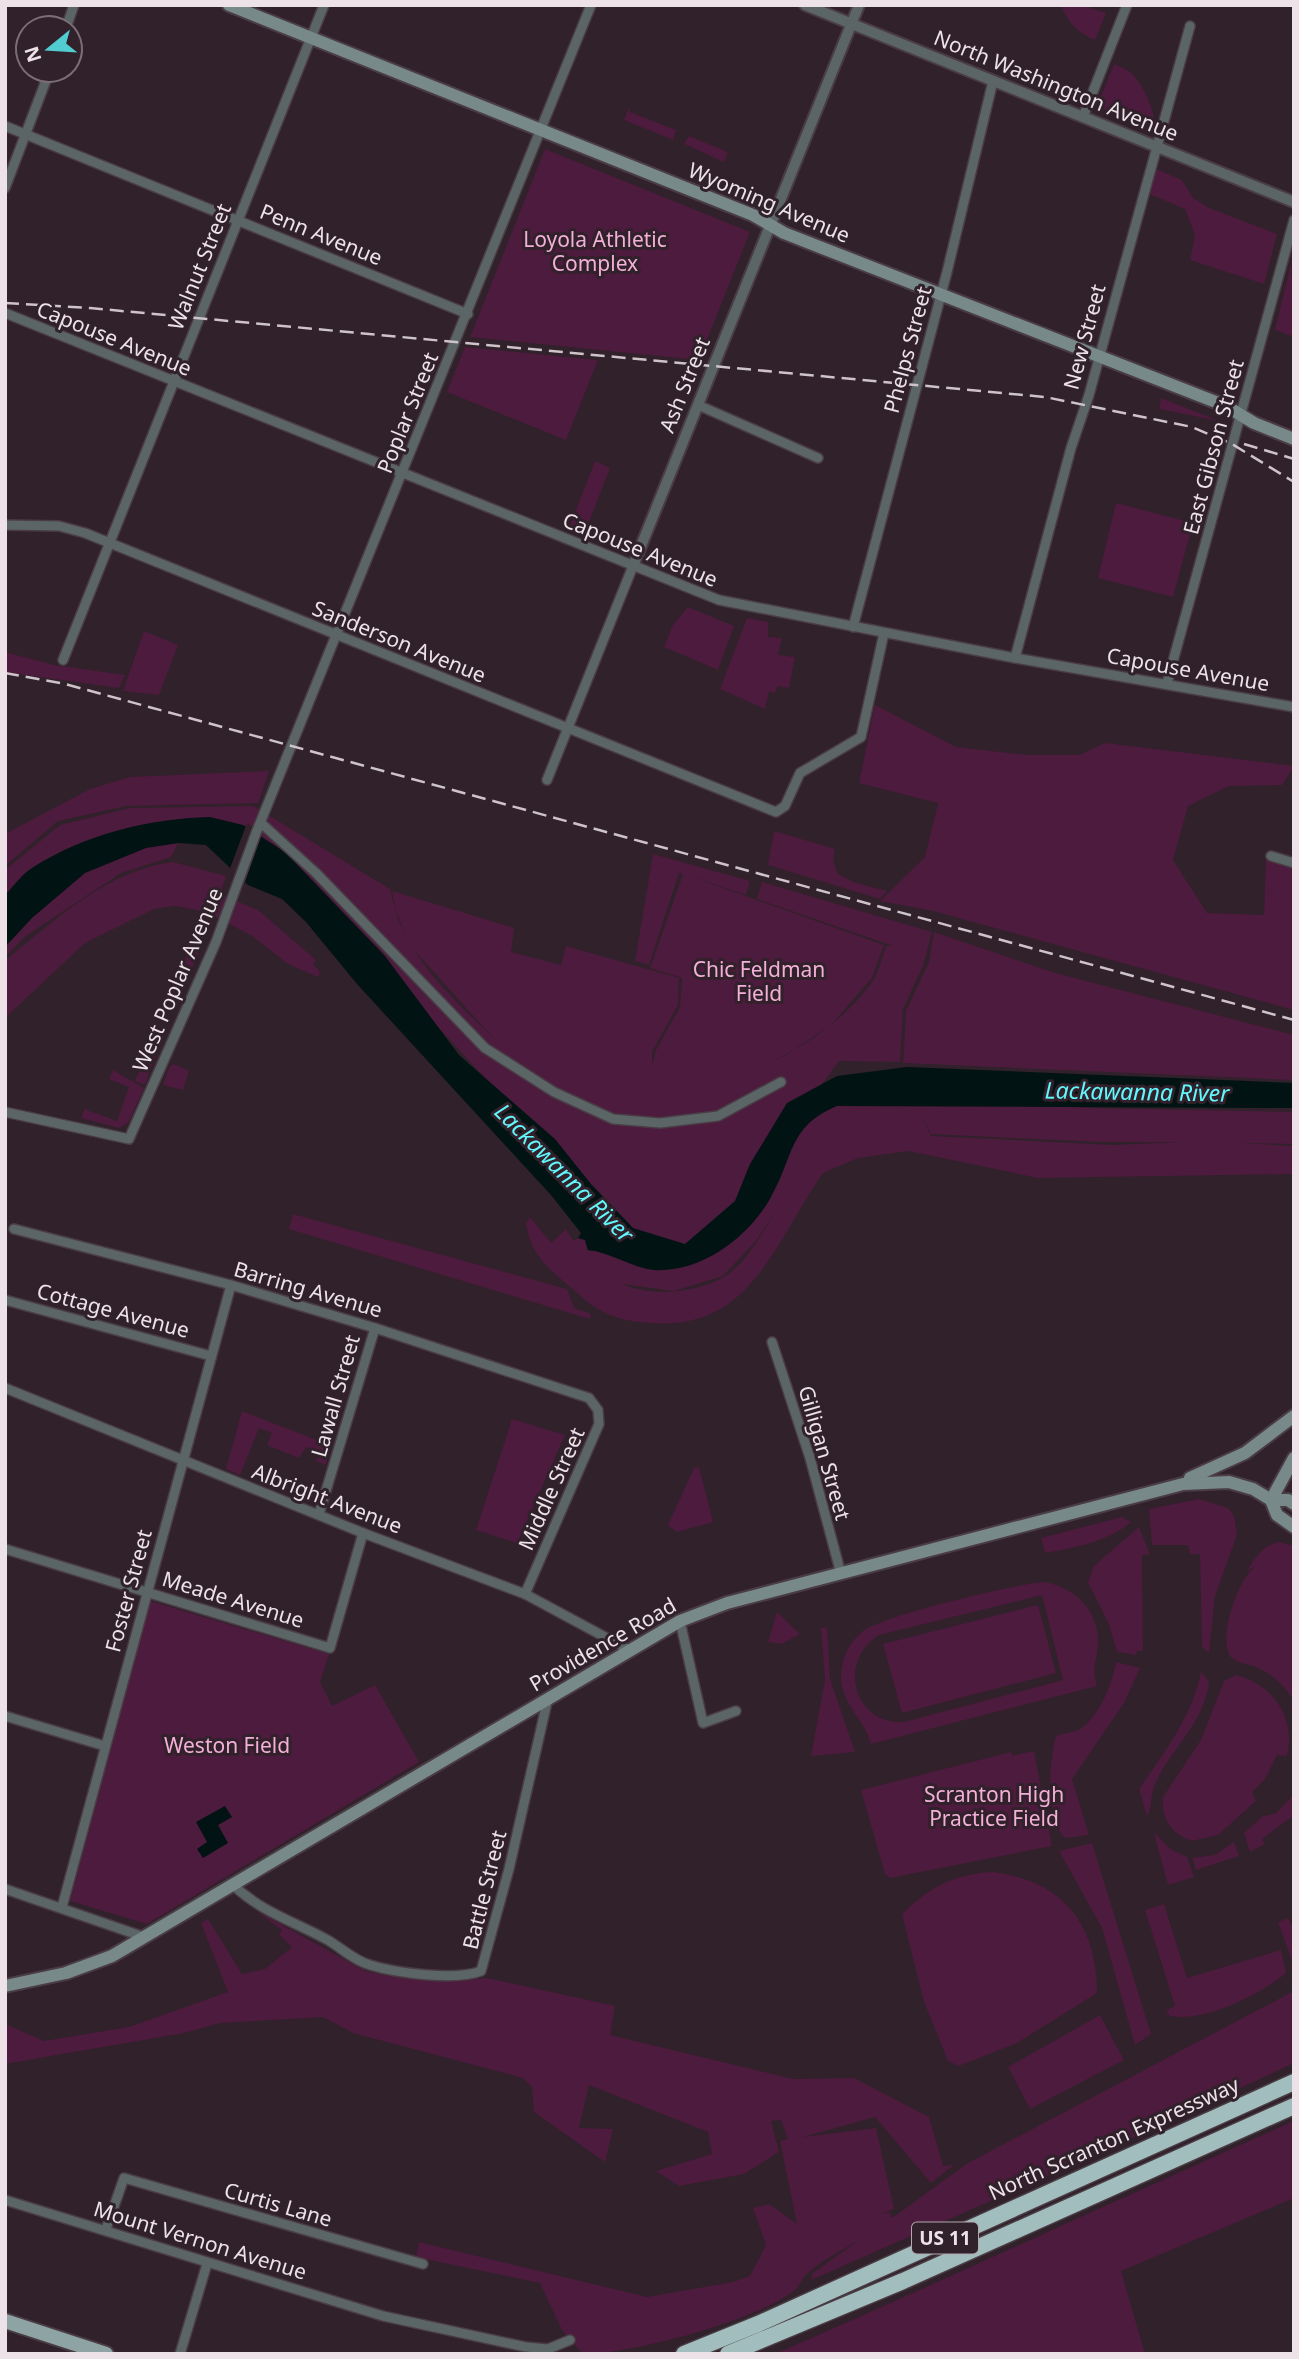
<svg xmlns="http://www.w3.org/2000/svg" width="1299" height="2359" font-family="'Noto Sans',sans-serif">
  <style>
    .green { fill: #4d1b3d; fill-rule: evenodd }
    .water { fill: #021314 }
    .pier { fill: #30212a }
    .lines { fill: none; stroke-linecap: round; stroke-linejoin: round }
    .minor-casing { stroke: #4a3c45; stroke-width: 12 }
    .tertiary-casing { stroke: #4a3c45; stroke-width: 14 }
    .secondary-casing { stroke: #4a3c45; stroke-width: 16 }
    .primary-casing { stroke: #4a3c45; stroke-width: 18 }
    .motorway-casing { stroke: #4a3c45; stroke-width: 19 }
    .minor { stroke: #5b6566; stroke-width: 9 }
    .tertiary { stroke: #5b6566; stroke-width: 10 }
    .secondary { stroke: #788989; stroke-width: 12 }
    .primary { stroke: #8ea4a4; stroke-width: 14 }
    .motorway { stroke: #a2bdbd; stroke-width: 16 }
    .rail { stroke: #cec3c9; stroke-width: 2.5; stroke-dasharray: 14 7; stroke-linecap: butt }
    .labels { text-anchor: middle; stroke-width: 6; stroke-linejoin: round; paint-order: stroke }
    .shield { fill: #30212a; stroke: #b4a8af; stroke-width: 2 }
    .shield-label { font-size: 19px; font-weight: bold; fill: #ede2e8 }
    .street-label { font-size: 21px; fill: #ede2e8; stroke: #30212a }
    .park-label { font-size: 21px; fill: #f3afd8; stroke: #30212a }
    .water-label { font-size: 23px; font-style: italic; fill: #62f7fc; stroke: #30212a }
  </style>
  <rect width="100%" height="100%" fill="#30212a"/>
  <g class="green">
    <path d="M1061,5H1089L1090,8L1106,13L1095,40C1077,32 1069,24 1061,5Z"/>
    <path d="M1114,64C1118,66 1125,68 1129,71C1142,81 1159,117 1154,131L1097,106Z"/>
    <path d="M629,107L630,112L676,130L673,140L624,120Z"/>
    <path d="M689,136L728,152L724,162L684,144Z"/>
    <path d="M545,149L750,232L699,360L470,337Z"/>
    <path d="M1154,168L1182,180L1193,198L1209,208L1277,234L1264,284L1190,260L1195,235L1185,209L1147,193Z"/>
    <path d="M1291,264L1294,337L1275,330Z"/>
    <path d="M465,347L598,360L566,440L447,392Z"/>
    <path d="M1161,398L1219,421L1159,409Z"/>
    <path d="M595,461L610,468L585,532L570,526Z"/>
    <path d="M1116,503L1193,523L1173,597L1098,578Z"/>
    <path d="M688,607L734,626L718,670L664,647L673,625Z"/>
    <path d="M747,618L768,622V637L782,638L778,655L795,657L789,688L778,686L775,693L769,691L765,709L720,689Z"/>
    <path d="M144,631L178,645L159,695L123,691Z"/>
    <path d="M5,652L54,665L125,675L119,688L5,672Z"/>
    <path d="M875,705L956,747L1028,755H1079L1105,743L1294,766L1282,785L1229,786L1188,806L1173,860L1207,913L1264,915L1266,859L1294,868V1010L933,911L880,901L925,857L938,803L859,783Z"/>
    <path d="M269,771L258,803L126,806L58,821L5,866V834L90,789L130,777Z"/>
    <path d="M253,806L390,889C406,960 446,990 495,1040L414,950L398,920L392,891L514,928L511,952L561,965L566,946L679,978L678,1005L652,1052V1066L656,1050L680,1007L682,978L650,968L683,874L679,873L649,965L635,961L653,854L750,881L746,895L686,875L884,945L872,978L831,1025L786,1055L750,1072C797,1051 841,1025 872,982C879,972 882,957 886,946H893L757,899L762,882L932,932L923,966L903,1009L900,1062L839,1061L822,1084L1091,1108L1294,1112V1144L1240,1143L1294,1146V1174L1038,1178L909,1151L858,1158L823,1173C775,1241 751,1332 650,1323C624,1321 602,1316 582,1297C556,1274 532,1261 526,1224L530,1217L551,1243L566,1229L573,1241L578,1238L585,1240L588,1251H601L497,1091L354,936L186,829L171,857L121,873L26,936L5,957V870L60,825L130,808ZM920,1112L931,1134L1099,1142H1182L1113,1145L931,1136ZM775,1212C762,1234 746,1263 724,1277C696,1293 651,1297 622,1284L674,1291L723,1276L756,1241Z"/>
    <path d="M774,831L835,849L833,861L838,874L853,882L887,891L880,899L768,865Z"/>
    <path d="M173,862L226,876L220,894L258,910L316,960L313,964L320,972L318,977L288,964L252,936L207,912L175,906L154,909L85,943L5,1018L7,959C54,920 110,869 173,862Z"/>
    <path d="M934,932L1055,973L1294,1035V1080L903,1063L906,1011L929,962Z"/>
    <path d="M195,937L199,951L180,998L174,995L176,990L172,988Z"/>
    <path d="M154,1041L160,1044L145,1085L135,1081Z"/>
    <path d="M174,1064L189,1071L183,1090L163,1085L170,1066Z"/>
    <path d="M113,1070L144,1088L128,1123L119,1128L81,1118L86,1106L87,1110L117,1121L129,1087L109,1079Z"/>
    <path d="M293,1214L567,1289L574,1308L591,1314L590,1319L289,1229Z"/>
    <path d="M242,1411L330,1445L326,1465L316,1461L319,1451L306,1447L299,1458L267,1445L272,1433L259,1428L240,1475L226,1469Z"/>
    <path d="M512,1419L565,1435L517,1543L476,1530Z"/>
    <path d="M699,1467L713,1522L677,1532L668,1525L694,1468Z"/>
    <path d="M1199,1499L1228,1508L1234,1516L1237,1535L1215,1596L1209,1653L1202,1647L1200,1554H1190L1188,1545H1152L1149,1509Z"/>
    <path d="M1122,1517L1131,1522C1105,1543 1077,1547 1045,1553L1041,1538Z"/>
    <path d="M1139,1527L1150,1554L1142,1555L1143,1651H1137L1136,1655L1117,1652L1109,1624L1088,1582L1094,1566Z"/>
    <path d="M1279,1542L1294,1546V1701C1284,1685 1271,1673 1254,1666C1247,1664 1238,1663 1233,1659C1215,1646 1237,1578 1256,1566L1247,1571C1255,1558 1263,1545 1279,1542Z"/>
    <path d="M1045,1582C1075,1588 1099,1610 1098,1643C1097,1662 1091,1666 1097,1686L871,1744C865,1719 841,1705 841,1677C841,1659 849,1642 863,1631C882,1616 1018,1583 1045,1582ZM1042,1595L1063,1680L904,1722C853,1725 837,1661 879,1635Z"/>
    <path d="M150,1601L329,1654L320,1682L332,1706L375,1685L419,1762L147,1924L70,1901Z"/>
    <path d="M1038,1605L1056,1673L902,1713L883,1644Z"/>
    <path d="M777,1612L800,1634L782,1644L768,1642Z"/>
    <path d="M827,1627L830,1679L855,1752L811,1756L825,1680L821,1628Z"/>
    <path d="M1116,1662L1140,1668L1124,1703L1072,1779L1089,1835L1065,1838C1045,1818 1049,1760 1056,1736C1064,1733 1077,1732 1083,1727C1101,1712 1112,1684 1116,1662Z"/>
    <path d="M1201,1672L1209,1681C1205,1723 1171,1748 1155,1784C1150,1795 1153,1806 1147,1816L1139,1789C1165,1751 1192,1717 1201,1672Z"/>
    <path d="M1236,1675C1274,1685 1296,1718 1287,1756L1277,1755L1265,1779L1252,1792L1256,1801L1218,1835L1192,1841C1171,1834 1161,1819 1163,1797L1201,1740L1224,1681Z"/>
    <path d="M1034,1751L1052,1846L890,1878L885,1874L861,1790L1011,1752L1012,1756Z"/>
    <path d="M1294,1795V1815L1262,1839L1265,1844L1250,1852L1244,1833L1263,1816L1275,1814Z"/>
    <path d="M1154,1833L1172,1850L1187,1857L1194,1877L1168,1885Z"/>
    <path d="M1234,1842L1239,1856L1196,1870L1192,1858L1215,1855Z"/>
    <path d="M1092,1843L1151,2034L1135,2045L1102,1928L1059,1851Z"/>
    <path d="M992,1872C1062,1880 1097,1923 1097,1993L1017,2043L959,2066L948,2061L924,2002L902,1914C928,1888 954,1874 992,1872Z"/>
    <path d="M1164,1904L1187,1978L1281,1950L1286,1973C1262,1994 1204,2023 1170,2016L1166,2010L1175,2006L1145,1910Z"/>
    <path d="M255,1910L365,1971L401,1978L453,1981L487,1978L615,2006L610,2035L793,2079L854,2078L929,2117L943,2166L954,2165L931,2183L875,2117L803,2137L876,2128L894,2209L881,2214L890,2212L892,2218L968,2163L1294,1991V2063L1118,2145L811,2280L813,2273L859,2240C842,2251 819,2261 805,2276C802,2279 800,2285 796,2289C760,2320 631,2354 583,2354L562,2330L540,2283L416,2257L419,2242L647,2297L733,2282L750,2276L766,2245L753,2208L769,2204L797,2224L780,2141L788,2139L781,2120L771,2121L779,2152L744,2174L679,2186L656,2171L712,2154L708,2132L589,2085L579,2128L613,2129L605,2162L534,2112L532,2087L523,2078L353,2033L323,2017L220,2023L184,2033L5,2064V2024L44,2041L129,2027L228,1992L201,1923L208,1919L242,1974L265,1969L292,1947L279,1935L282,1930Z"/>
    <path d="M1288,1918L1294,1931V1966L1278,1922Z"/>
    <path d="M1100,2015L1124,2060L1030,2109L1008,2067Z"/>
    <path d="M1294,2121V2198L1121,2271L1145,2354H775C949,2278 1121,2198 1294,2121Z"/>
  </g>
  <g class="water">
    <path d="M210,817L243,825L285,852L385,956L459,1055L555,1139L591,1184L633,1228L685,1244L735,1201L750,1164L787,1103L837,1076L907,1067L1294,1083V1108L837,1106C788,1126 794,1157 771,1197C749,1237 702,1273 654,1270C632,1268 610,1252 588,1250L585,1240L578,1238L581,1233L551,1195L357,984L306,922L282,899L248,885L206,845L179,843L146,848L85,873L32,918L5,947V895C14,886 22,874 32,868C85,834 148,819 210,817Z"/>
    <path d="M225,1806L232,1817L218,1825L228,1843L203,1858L197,1849L207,1842L196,1822Z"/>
  </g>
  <path class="pier" d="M247,823L262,834L244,885L229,871Z"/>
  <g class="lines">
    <defs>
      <g id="minor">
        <path d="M66,28L74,5"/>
        <path d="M1083,117L1127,5"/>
        <path d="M5,126L468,314"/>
        <path d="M5,188L50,70"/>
        <path d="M5,313L719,600L1015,658L1294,707"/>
        <path d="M698,405L818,458"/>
        <path d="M5,525L59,526L85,533L776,812L785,806L800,773L861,737L884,633"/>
        <path d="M853,627L947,272L993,81"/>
        <path d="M1015,658L1071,448L1089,395L1190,26"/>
        <path d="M63,660L324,5"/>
        <path d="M1167,683L1294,220"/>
        <path d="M547,780L633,566"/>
        <path d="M261,823L316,873L485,1048L554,1092L613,1119L660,1123L718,1116L781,1082"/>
        <path d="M1271,856L1294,863"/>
        <path d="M5,1112L129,1139L216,942L256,833L591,5"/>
        <path d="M14,1229L231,1285L375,1328L589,1398L598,1410L599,1424L525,1594"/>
        <path d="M5,1300L211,1356"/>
        <path d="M772,1342L810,1458L841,1574"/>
        <path d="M5,1388L363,1533L525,1594L631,1651"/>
        <path d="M319,1514L375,1328"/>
        <path d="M5,1549L330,1648L363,1533"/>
        <path d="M680,1621L703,1723L736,1711"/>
        <path d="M5,1716L105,1746"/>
        <path d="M232,1884C260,1911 290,1920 324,1938C340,1946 352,1960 370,1965C396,1973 456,1981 481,1971L509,1869L548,1698"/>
        <path d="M5,1889L144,1937"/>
        <path d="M62,1907L231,1285"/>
        <path d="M5,2200L383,2316L526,2347L548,2349L570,2340"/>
        <path d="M106,2229L124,2178L423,2264"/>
        <path d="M180,2354L207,2264"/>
      </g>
      <g id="tertiary">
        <path d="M805,5L1294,202"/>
        <path d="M633,566L859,5"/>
      </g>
      <g id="secondary">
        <path d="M229,5L753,215L784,233L1226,406L1254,423L1294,439"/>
        <path d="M1190,1478L1245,1453L1294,1416"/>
        <path d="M1271,1500L1294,1458"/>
        <path d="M1271,1500L1277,1515L1294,1527"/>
        <path d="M5,1986L66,1973L112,1956L680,1621L727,1603L1183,1484L1229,1482L1253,1489L1271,1500H1288L1294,1504"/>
      </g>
      <path id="primary" d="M5,2321L106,2354"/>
      <g id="motorway">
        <path d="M684,2354L758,2324L1294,2082"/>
        <path d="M728,2354L903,2281L1294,2106"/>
      </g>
    </defs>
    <use href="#minor" class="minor-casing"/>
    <use href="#tertiary" class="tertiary-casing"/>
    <use href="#secondary" class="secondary-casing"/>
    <use href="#primary" class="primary-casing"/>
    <use href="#motorway" class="motorway-casing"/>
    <use href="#minor" class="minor"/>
    <use href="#tertiary" class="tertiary"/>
    <use href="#secondary" class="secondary"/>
    <use href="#primary" class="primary"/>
    <use href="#motorway" class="motorway"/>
    <g class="rail">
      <path d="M5,303L90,308L1045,397L1192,427L1232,444L1294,482"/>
      <path d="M1244,444L1294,459"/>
      <path d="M5,673L65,684L1294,1020"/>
    </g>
  </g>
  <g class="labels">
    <rect class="shield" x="912" y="2222.5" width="66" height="31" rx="5"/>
    <g class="shield-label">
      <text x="945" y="2245">US 11</text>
    </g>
    <g class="street-label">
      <text transform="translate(1056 86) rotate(22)" y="7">North Washington Avenue</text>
      <text transform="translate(769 203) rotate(23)" y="7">Wyoming Avenue</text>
      <text transform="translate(321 235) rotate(22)" y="7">Penn Avenue</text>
      <text transform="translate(200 267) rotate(-68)" y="7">Walnut Street</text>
      <text transform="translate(1085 337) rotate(-75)" y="7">New Street</text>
      <text transform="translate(114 339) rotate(22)" y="7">Capouse Avenue</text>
      <text transform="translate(908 350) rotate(-75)" y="7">Phelps Street</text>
      <text transform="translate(685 385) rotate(-68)" y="7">Ash Street</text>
      <text transform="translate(408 413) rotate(-68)" y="7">Poplar Street</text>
      <text transform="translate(1214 447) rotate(-75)" y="7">East Gibson Street</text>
      <text transform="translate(640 550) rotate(22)" y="7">Capouse Avenue</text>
      <text transform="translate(399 642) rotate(22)" y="7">Sanderson Avenue</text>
      <text transform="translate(1188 670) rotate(10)" y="7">Capouse Avenue</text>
      <text transform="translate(178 980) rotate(-67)" y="7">West Poplar Avenue</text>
      <text transform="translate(308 1290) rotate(16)" y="7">Barring Avenue</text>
      <text transform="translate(113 1311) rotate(15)" y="7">Cottage Avenue</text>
      <text transform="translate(336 1396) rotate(-74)" y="7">Lawall Street</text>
      <text transform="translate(824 1453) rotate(74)" y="7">Gilligan Street</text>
      <text transform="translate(552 1489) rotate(-66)" y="7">Middle Street</text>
      <text transform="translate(327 1499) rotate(21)" y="7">Albright Avenue</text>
      <text transform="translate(129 1591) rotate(-75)" y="7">Foster Street</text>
      <text transform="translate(233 1600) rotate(17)" y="7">Meade Avenue</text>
      <text transform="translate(603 1645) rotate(-30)" y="7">Providence Road</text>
      <text transform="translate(485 1890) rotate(-76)" y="7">Battle Street</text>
      <text transform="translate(1114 2139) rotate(-24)" y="7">North Scranton Expressway</text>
      <text transform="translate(278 2205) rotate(16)" y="7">Curtis Lane</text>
      <text transform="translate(200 2241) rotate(17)" y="7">Mount Vernon Avenue</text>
    </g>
    <g class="park-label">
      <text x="595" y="247">Loyola Athletic<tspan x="595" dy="24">Complex</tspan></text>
      <text x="759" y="977">Chic Feldman<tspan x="759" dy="24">Field</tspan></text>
      <text x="227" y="1753">Weston Field</text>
      <text x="994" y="1802">Scranton High<tspan x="994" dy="24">Practice Field</tspan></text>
    </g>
    <g class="water-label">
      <text transform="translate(1137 1092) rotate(1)" y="8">Lackawanna River</text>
      <text transform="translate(564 1173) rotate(45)" y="8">Lackawanna River</text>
    </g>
  </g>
  <rect width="1299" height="2359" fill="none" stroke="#ede2e8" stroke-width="14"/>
  <g transform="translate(49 49) rotate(252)"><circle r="33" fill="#30212a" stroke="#7c6e76" stroke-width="2"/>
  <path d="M0-5L12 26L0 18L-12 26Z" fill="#51ccd1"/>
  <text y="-10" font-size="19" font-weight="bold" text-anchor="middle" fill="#ede2e8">N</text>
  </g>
</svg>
